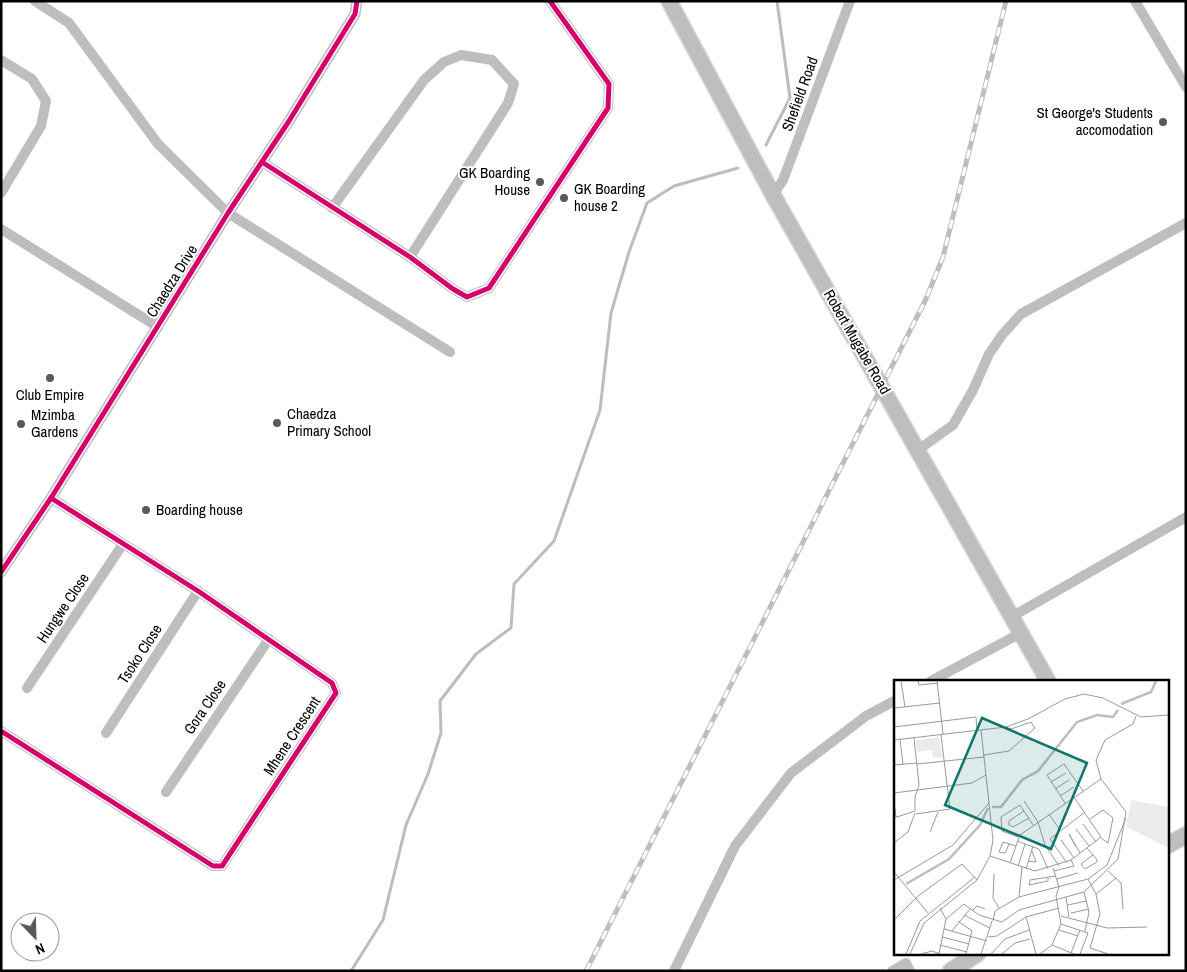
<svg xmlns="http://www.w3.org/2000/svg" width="1187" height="972" font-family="'Archivo Narrow',sans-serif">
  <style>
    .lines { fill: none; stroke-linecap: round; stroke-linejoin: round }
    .stream { stroke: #bdbdbd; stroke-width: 3 }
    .primary-casing { stroke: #dbdbdb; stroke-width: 18 }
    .trunk-casing { stroke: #dbdbdb; stroke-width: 19 }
    .minor { stroke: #bebebe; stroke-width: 10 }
    .tertiary { stroke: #bebebe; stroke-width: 11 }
    .primary { stroke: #bebebe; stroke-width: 15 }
    .trunk { stroke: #bebebe; stroke-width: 16 }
    .rail-casing { stroke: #bebebe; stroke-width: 5 }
    .rail { stroke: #fff; stroke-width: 3; stroke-dasharray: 9; stroke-linecap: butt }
    .cycleway-casing { stroke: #fff; stroke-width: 8 }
    .cycleway { stroke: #d6006c; stroke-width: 5 }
    .poi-dot { fill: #595959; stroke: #fff; stroke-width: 2 }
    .labels { text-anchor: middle; stroke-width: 4; stroke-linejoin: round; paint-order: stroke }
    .street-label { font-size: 15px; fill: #000; stroke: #fff }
    .poi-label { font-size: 15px; fill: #000; stroke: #fff; text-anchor: start }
    .inset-river { fill: none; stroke: #bdbdbd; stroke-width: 2.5 }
    .inset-road { fill: none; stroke: #999; stroke-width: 1 }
    .view { fill: #0f766e; fill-opacity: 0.15; stroke: #0f766e; stroke-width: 2.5 }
    .inset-edge { fill: none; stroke: #000; stroke-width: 2.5 }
  </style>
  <rect width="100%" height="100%" fill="#fff"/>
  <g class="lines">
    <g class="stream">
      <path d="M766,145L790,98L777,1"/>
      <path d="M351,971L383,920L406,825L428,774L441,733L440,701L476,654L511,628L514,584L554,541L600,410L611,313L629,252L647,203L674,186L738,168"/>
    </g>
    <defs>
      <path id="primary" d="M669,1L773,195L1048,681"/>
      <g id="trunk">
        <path d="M1168,845L1186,835"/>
        <path d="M951,971L978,953"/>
      </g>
    </defs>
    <use href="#primary" class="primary-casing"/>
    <use href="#trunk" class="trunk-casing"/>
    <g class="minor">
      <path d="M35,1L69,23L158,144L228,213L450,352"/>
      <path d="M1135,1L1186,87"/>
      <path d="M1,60L32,79L46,101L41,126L1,193"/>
      <path d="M262,162L410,257L453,289L467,297L489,288L608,108L609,84L550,1"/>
      <path d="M773,195L783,180L850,1"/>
      <path d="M332,208L424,80L444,62L461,55L492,60L514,84L508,103L410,257"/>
      <path d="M1,229L158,327"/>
      <path d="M918,450L953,425L973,390L989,354L1002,335L1021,314L1186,223"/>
      <path d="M1013,616L1186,517"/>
      <path d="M931,681L1021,633"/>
      <path d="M27,688L123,544"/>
      <path d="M1,731L213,866H222L336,693L332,683L198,591L51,498"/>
      <path d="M106,733L198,591"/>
      <path d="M166,792L269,639"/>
      <path d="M674,971L735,846L791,773L866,716L896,700"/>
      <path d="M892,971L906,963L910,971"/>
    </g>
    <path class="tertiary" d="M1,572L51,498L228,213L289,121L355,14L357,1"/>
    <use href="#primary" class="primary"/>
    <use href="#trunk" class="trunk"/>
    <defs>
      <path id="rail" d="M586,971L926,299L943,257L1006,1"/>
    </defs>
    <use href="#rail" class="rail-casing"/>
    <use href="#rail" class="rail"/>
    <defs>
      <g id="cycleway">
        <path d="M262,162L410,257L453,289L467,297L489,288L608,108L609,84L550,1"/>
        <path d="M1,572L51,498L228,213L289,121L355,14L357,1"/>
        <path d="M1,731L213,866H222L336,693L332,683L198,591L51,498"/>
      </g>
    </defs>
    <use href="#cycleway" class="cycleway-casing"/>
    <use href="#cycleway" class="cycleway"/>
  </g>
  <g class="poi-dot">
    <circle cx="1163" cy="122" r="5"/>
    <circle cx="540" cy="182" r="5"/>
    <circle cx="564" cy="198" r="5"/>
    <circle cx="50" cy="378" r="5"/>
    <circle cx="277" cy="423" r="5"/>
    <circle cx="21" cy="424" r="5"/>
    <circle cx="146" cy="510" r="5"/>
  </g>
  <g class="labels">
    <g class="street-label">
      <text transform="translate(800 94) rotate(-70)" y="5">Shefield Road</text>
      <text transform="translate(172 281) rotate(-58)" y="5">Chaedza Drive</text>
      <text transform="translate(857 342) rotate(60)" y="5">Robert Mugabe Road</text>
      <text transform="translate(63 608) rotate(-56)" y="5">Hungwe Close</text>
      <text transform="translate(140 654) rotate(-57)" y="5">Tsoko Close</text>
      <text transform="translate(205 707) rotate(-56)" y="5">Gora Close</text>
      <text transform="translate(292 736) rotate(-57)" y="5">Mhene Crescent</text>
    </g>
    <g class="poi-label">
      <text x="1153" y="118" text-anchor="end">St George's Students<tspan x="1153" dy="17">accomodation</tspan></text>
      <text x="530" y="178" text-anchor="end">GK Boarding<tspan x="530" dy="17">House</tspan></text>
      <text x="574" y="194">GK Boarding<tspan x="574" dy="17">house 2</tspan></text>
      <text x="50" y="400" text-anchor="middle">Club Empire</text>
      <text x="287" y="419">Chaedza<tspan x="287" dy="17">Primary School</tspan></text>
      <text x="31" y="420">Mzimba<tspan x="31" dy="17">Gardens</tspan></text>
      <text x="156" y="515">Boarding house</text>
    </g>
  </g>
  <g transform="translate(894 680)">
    <rect width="275" height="275" fill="#fff"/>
    <path d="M237,120L275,127V168L232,147Z" fill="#ebebeb"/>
    <path d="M45,57L48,77L39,78L38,70L23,72L22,60Z" fill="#ebebeb"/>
    <path class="inset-river" d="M227,24L257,12L262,1M98,127H107L128,100L144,91L183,42L203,35L219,37L224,30M12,204L55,179L86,145L94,128"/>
    <path class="inset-road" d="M7,1L11,27M24,1L25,5L44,3M43,1L49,54M0,28L46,23M0,47L82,37L83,51M6,59L9,85M0,60L112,47L134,39L171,19L190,14L209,18L247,37L275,35M90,75L115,71L141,48L137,42L117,49L112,47M23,84L90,77M0,85L23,83M157,102L172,93M161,109L175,100M0,113L78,103L92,95M166,116L180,107M130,121L144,142L151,165L165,186M0,122L2,137M171,123L153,95L170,84L189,111M130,131L115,141V145L119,147L135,138M22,134L56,129L47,55M155,134L166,150M0,138L21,131V117L25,105L20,58M196,139L209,130L219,138L214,163L207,158M189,144L202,162M182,149L195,166M36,152L44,132M124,157L108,151L107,137L126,125L139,145M167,160L180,178M123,161L145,169L154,189M0,163L14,152L21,133M115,164L111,173L105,172L109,162L122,166M182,167L175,154L186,173M193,168L199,175L203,180V182L191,189L187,184L199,175M96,176L141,191L177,180L207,157L180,117M134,181L142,182L138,171M116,183L126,155L207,99M173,183L156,159L191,132M124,186L131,164M132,189L139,166M160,191L180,186L177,180M214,191L227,203L229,229M0,192L34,233M100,194L99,218L105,228M154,198V201L135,205L136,200L162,196M163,199L184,193M0,200L59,165L95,123M190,212L195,232L191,251M202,214L222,198M125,217L194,199M172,217L175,237M174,225L192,221M78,231L83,226L91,229M177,233L195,229M70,235L96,248M167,236L213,248L253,247M132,237L142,274M52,239L70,224L85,235L108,242L125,230L190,212L224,179L232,132L207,99L202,80L211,60L239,44L242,36M0,240L24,216L68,184L83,200M64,241L78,251L72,274M99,241L101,231L125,217L128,187M167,244L194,253L186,274M50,249L93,261M165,250L184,256M58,251L76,229M48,257L75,264M94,257L103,256L132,237L165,228M46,265L73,272M158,265L180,274M177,273L186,250M12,274L26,241L81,197M16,274L30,243L83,200L96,176L99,160L87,50M27,274L38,271L46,274M45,274L52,239L46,228M87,274L98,241M97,274L111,259L135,250M108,274L121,263L136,259M146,274L158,265L167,244L162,216L165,207L159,188M214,274L196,268L206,234L202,214L194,199L213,185L232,138"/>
    <path class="view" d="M88,38L193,83L157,169L51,125Z"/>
    <rect width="275" height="275" class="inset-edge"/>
  </g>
  <rect width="1187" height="972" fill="none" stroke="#000000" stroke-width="5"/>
  <g transform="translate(35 937) rotate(157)"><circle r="24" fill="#ffffff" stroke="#999999"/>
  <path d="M0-4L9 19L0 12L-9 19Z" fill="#595959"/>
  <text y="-8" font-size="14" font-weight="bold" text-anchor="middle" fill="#000000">N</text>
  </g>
</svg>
